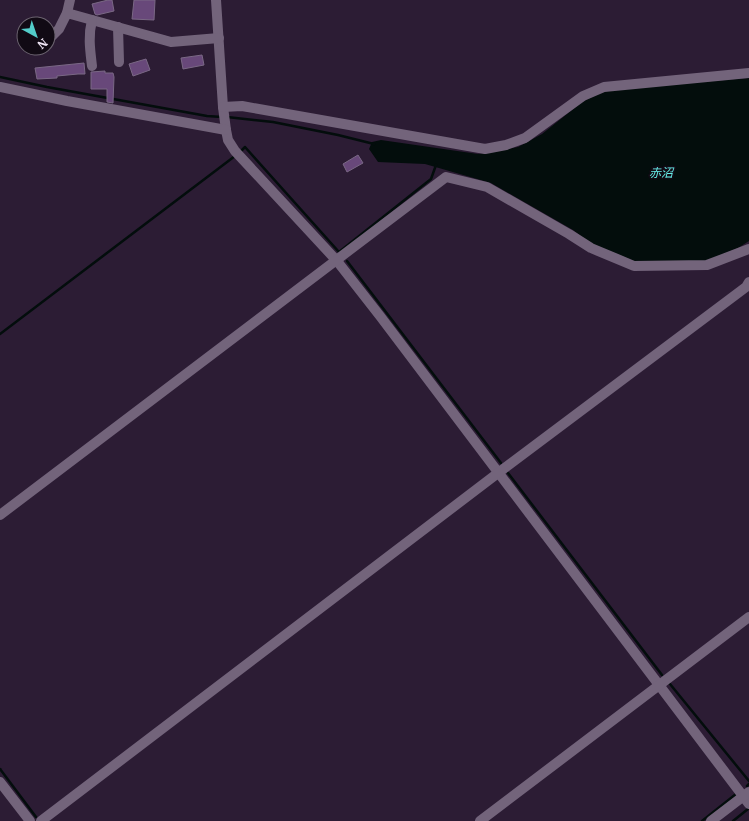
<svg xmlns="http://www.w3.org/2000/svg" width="749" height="821" font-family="Merriweather,'Noto Sans JP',serif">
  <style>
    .water { fill: #030d0c }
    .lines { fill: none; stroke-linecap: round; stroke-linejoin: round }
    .stream { stroke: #030d0c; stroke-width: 2.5 }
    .building { fill: #68487a; stroke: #7a6885 }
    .minor { stroke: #73647b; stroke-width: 10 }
    .labels { text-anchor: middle; stroke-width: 3.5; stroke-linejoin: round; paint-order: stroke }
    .water-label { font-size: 12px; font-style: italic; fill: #65ece8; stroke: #110a14 }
  </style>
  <rect width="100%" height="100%" fill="#2c1c34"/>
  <path class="water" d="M749,78V241L738,248L707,261H634L590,243L573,230L491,183L425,164L378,162L369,149L372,142L381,140L478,154L518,147L542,134L582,102L600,93L616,89Z"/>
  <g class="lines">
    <g class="stream">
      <path d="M0,77L47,87L207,116L222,117"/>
      <path d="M227,117L273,122L338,135L374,144"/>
      <path d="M239,153L245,147L339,252L431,179L436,165"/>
      <path d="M347,261L501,463"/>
      <path d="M0,334L235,156"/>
      <path d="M508,473L662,675"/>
      <path d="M670,684L749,781"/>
      <path d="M0,769L36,817"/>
      <path d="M747,786L749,784"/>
      <path d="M702,821L736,794"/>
      <path d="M733,821L748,809"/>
    </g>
  </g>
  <g class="building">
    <path d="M108,0H112L114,11L97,15L95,14L92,4Z"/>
    <path d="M134,0H155L154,20L132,19Z"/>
    <path d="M202,55L204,65L183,69L181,58Z"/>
    <path d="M146,59L150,70L133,76L129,64Z"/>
    <path d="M84,63L85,74H78L57,76V78L37,79L35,68Z"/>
    <path d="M105,71V73H113L114,77L113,103L107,102V89H91V72Z"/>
    <path d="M358,155L363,163L347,172L343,164Z"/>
  </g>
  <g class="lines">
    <g class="minor">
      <path d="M216,0L223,107L226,130L228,140L235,151L337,261L380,316L749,804"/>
      <path d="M67,13L70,0"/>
      <path d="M118,27L119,62"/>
      <path d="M48,40L59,29L67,13L171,42L219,38"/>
      <path d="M92,66C90,49 88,36 92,20"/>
      <path d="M0,87L67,101L226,130"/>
      <path d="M223,107L242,106L485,149L506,145L525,138L583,96L604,87L749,73"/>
      <path d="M0,515L446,177L487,187L569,234L591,248L634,266L707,265L749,249"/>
      <path d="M0,782L30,821"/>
      <path d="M41,821L498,473L746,287L749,282"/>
      <path d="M480,821L749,617"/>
      <path d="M711,821L749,792"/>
    </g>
  </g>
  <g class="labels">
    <g class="water-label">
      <text x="661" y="177">赤沼</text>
    </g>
  </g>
  <g transform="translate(36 36) rotate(140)"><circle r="19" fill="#110a14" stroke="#6b636f"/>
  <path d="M0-3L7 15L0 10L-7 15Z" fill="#53cdca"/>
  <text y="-6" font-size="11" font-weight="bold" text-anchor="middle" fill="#f2e8f8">N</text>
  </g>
</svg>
